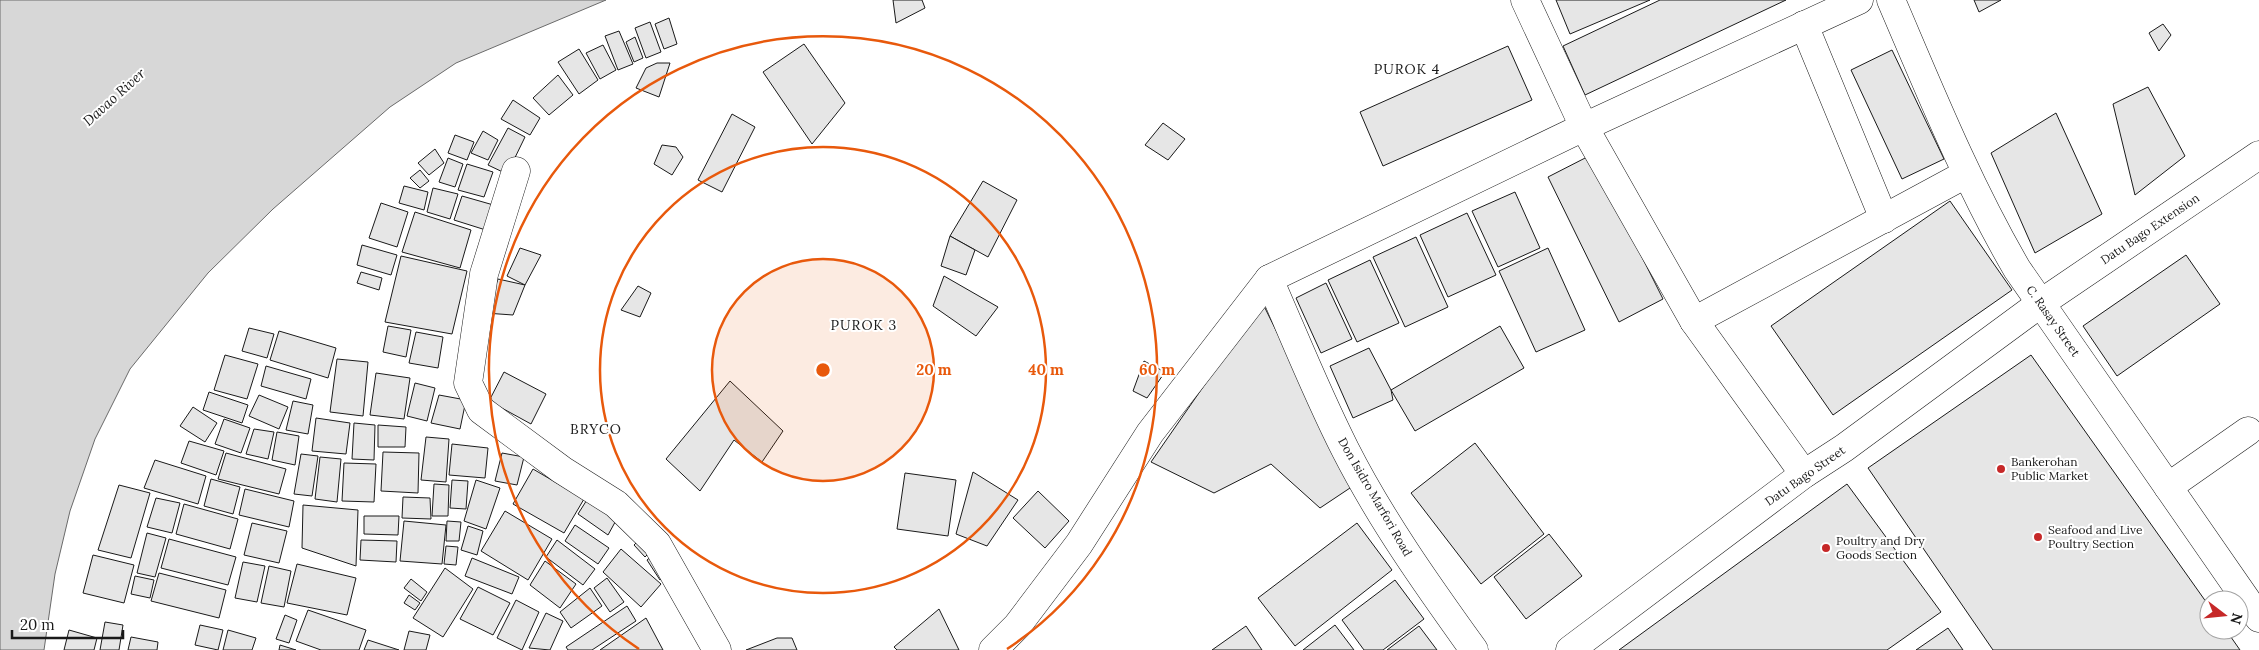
<svg xmlns="http://www.w3.org/2000/svg" width="2259" height="650" font-family="Lora,serif">
  <style>
    .water { fill: #d7d7d7; stroke: #6a6a6a }
    .building { fill: #e6e6e6; stroke: #1a1a1a }
    .lines { fill: none; stroke-linecap: round; stroke-linejoin: round }
    .minor-casing { stroke: #1a1a1a; stroke-width: 29 }
    .minor { stroke: #fff; stroke-width: 28 }
    .ring { fill: none; stroke: #e8590c; stroke-width: 2.5 }
    .poi-dot { fill: #c62828; stroke: #fff; stroke-width: 2 }
    .labels { text-anchor: middle; stroke-width: 4; stroke-linejoin: round; paint-order: stroke }
    .street-label { font-size: 12px; fill: #1a1a1a; stroke: #fff }
    .poi-label { font-size: 12px; fill: #1a1a1a; stroke: #fff; text-anchor: start }
    .neighbourhood-label { font-size: 14px; letter-spacing: 1px; fill: #1a1a1a; stroke: #fff }
    .water-label { font-size: 14px; font-style: italic; fill: #1a1a1a; stroke: #fff }
    .centre { fill: #e8590c; stroke: #fff; stroke-width: 2.5 }
    .ring-label { font-size: 15px; text-anchor: middle; font-weight: bold; fill: #e8590c; stroke: #fff; stroke-width: 4; stroke-linejoin: round; paint-order: stroke }
  </style>
  <rect width="100%" height="100%" fill="#fff"/>
  <path class="water" d="M0,0H606L456,63L390,107L273,209L208,273L130,369L95,439L70,511L55,574L44,650H0Z"/>
  <g class="building">
    <path d="M893,0H922L925,8L896,23Z"/>
    <path d="M1556,0H1650L1570,34Z"/>
    <path d="M1660,0H1786L1585,95L1563,46Z"/>
    <path d="M1974,0H2001L1979,12Z"/>
    <path d="M669,18L677,44L664,49L655,24Z"/>
    <path d="M650,22L661,52L646,58L635,28Z"/>
    <path d="M2163,24L2171,35L2159,51L2149,33Z"/>
    <path d="M619,31L633,64L618,70L605,36Z"/>
    <path d="M635,37L643,58L634,62L626,42Z"/>
    <path d="M804,44L845,103L812,144L763,72Z"/>
    <path d="M603,45L616,70L600,79L586,53Z"/>
    <path d="M1508,46L1532,100L1383,166L1360,112Z"/>
    <path d="M579,49L598,80L579,94L558,62Z"/>
    <path d="M1892,50L1944,159L1902,179L1851,70Z"/>
    <path d="M657,63H670L659,97L636,88L646,68Z"/>
    <path d="M558,75L573,95L549,115L533,98Z"/>
    <path d="M2148,87L2185,156L2135,195L2113,104Z"/>
    <path d="M513,100L540,118L530,135L501,119Z"/>
    <path d="M2056,113L2102,214L2035,253L1991,153Z"/>
    <path d="M732,114L755,127L722,192L698,180Z"/>
    <path d="M1163,123L1185,139L1168,160L1145,145Z"/>
    <path d="M508,128L525,137L507,174L488,165Z"/>
    <path d="M483,131L498,140L488,160L471,153Z"/>
    <path d="M455,135L474,142L467,160L448,153Z"/>
    <path d="M662,145L676,147L683,157L672,175L654,164Z"/>
    <path d="M435,149L444,163L429,175L418,163Z"/>
    <path d="M1591,155L1663,299L1619,322L1548,177Z"/>
    <path d="M448,158L463,164L455,187L439,182Z"/>
    <path d="M467,164L493,172L484,197L458,190Z"/>
    <path d="M420,170L429,181L420,188L410,178Z"/>
    <path d="M983,181L1017,200L988,257L950,236Z"/>
    <path d="M404,186L428,192L424,210L399,203Z"/>
    <path d="M433,188L458,194L450,219L427,212Z"/>
    <path d="M1515,192L1540,248L1498,267L1472,211Z"/>
    <path d="M462,196L497,206L489,231L454,220Z"/>
    <path d="M1950,201L2012,290L1833,415L1771,326Z"/>
    <path d="M381,203L408,212L397,247L369,238Z"/>
    <path d="M415,212L471,230L460,268L402,252Z"/>
    <path d="M1467,213L1496,275L1448,297L1420,235Z"/>
    <path d="M950,236L975,250L966,275L941,266Z"/>
    <path d="M1416,237L1448,307L1405,327L1373,257Z"/>
    <path d="M362,245L397,255L391,275L357,265Z"/>
    <path d="M520,248L541,255L525,285L507,276Z"/>
    <path d="M1548,248L1585,330L1536,352L1499,271Z"/>
    <path d="M2186,255L2220,304L2117,376L2083,326Z"/>
    <path d="M401,256L467,271L452,334L385,322Z"/>
    <path d="M1370,260L1399,323L1357,342L1328,280Z"/>
    <path d="M361,272L382,278L379,290L357,283Z"/>
    <path d="M944,276L998,307L976,336L933,306Z"/>
    <path d="M498,279L525,285L513,315L485,313Z"/>
    <path d="M1326,283L1352,339L1321,353L1296,298Z"/>
    <path d="M638,286L651,293L640,317L621,310Z"/>
    <path d="M1262,302L1353,486L1320,508L1271,464L1214,493L1151,462Z"/>
    <path d="M388,326L411,330L406,357L383,352Z"/>
    <path d="M1500,326L1524,368L1415,431L1391,390Z"/>
    <path d="M249,328L274,334L267,358L242,351Z"/>
    <path d="M279,331L336,348L328,378L270,360Z"/>
    <path d="M416,332L443,337L438,368L409,363Z"/>
    <path d="M1369,348L1391,390L1393,400L1353,418L1330,366Z"/>
    <path d="M225,355L258,364L247,399L214,390Z"/>
    <path d="M2031,355L2209,606V630H2226L2240,650H1993L1868,468Z"/>
    <path d="M337,359L368,362L363,416L330,412Z"/>
    <path d="M1144,361L1165,372L1147,398L1133,391Z"/>
    <path d="M266,366L311,379L306,399L261,386Z"/>
    <path d="M504,372L546,394L531,424L489,401Z"/>
    <path d="M376,373L410,378L404,419L370,415Z"/>
    <path d="M730,381L783,431L762,462L734,440L700,491L666,459Z"/>
    <path d="M415,383L435,388L427,421L407,416Z"/>
    <path d="M209,392L248,405L242,423L203,410Z"/>
    <path d="M259,395L288,407L279,429L249,416Z"/>
    <path d="M439,395L466,400L460,429L431,423Z"/>
    <path d="M293,401L313,405L308,434L286,430Z"/>
    <path d="M193,407L217,423L205,442L180,426Z"/>
    <path d="M316,418L350,423L346,454L312,451Z"/>
    <path d="M224,419L250,428L241,453L215,444Z"/>
    <path d="M354,423L375,425L374,460L352,459Z"/>
    <path d="M378,425L406,427L405,447H378Z"/>
    <path d="M254,429L274,432L268,459L246,454Z"/>
    <path d="M277,432L299,436L295,465L272,460Z"/>
    <path d="M426,437L449,439L446,482L421,480Z"/>
    <path d="M189,441L224,451L216,475L181,463Z"/>
    <path d="M1475,443L1544,534L1481,584L1411,493Z"/>
    <path d="M452,444L488,448L485,478L449,475Z"/>
    <path d="M383,452L419,453L418,493L381,491Z"/>
    <path d="M226,453L286,469L279,494L218,479Z"/>
    <path d="M502,453L524,457L517,485L495,481Z"/>
    <path d="M301,454L318,456L312,496L294,494Z"/>
    <path d="M320,457L341,459L337,502L315,499Z"/>
    <path d="M155,460L206,476L198,504L144,488Z"/>
    <path d="M344,463L376,464L374,502L342,501Z"/>
    <path d="M533,469L584,499L564,533L513,504Z"/>
    <path d="M973,472L1018,500L987,546L956,534Z"/>
    <path d="M905,473L956,480L948,536L897,529Z"/>
    <path d="M211,479L240,487L233,514L204,506Z"/>
    <path d="M452,480L468,481L466,509L450,508Z"/>
    <path d="M476,480L500,488L486,529L464,521Z"/>
    <path d="M434,484L449,485L448,516H432Z"/>
    <path d="M1847,484L1941,612L1887,650H1619Z"/>
    <path d="M119,485L150,493L131,558L98,550Z"/>
    <path d="M245,489L294,501L289,527L239,515Z"/>
    <path d="M1038,491L1069,521L1045,548L1013,518Z"/>
    <path d="M590,495L619,515L608,535L578,514Z"/>
    <path d="M403,497L430,498L431,519L402,518Z"/>
    <path d="M156,498L180,503L172,533L147,527Z"/>
    <path d="M184,504L238,519L230,549L176,534Z"/>
    <path d="M303,505L358,510L356,566L302,548Z"/>
    <path d="M505,511L552,539L528,580L481,551Z"/>
    <path d="M364,516H399L398,535L364,534Z"/>
    <path d="M404,521L446,525L442,564L400,561Z"/>
    <path d="M447,521L461,522L459,541H446Z"/>
    <path d="M252,523L287,531L279,563L244,555Z"/>
    <path d="M1357,523L1392,570L1295,646L1258,598Z"/>
    <path d="M575,525L609,548L598,564L565,541Z"/>
    <path d="M468,526L483,531L477,555L461,550Z"/>
    <path d="M147,533L166,538L155,577L137,573Z"/>
    <path d="M1549,534L1582,576L1526,619L1494,577Z"/>
    <path d="M644,535L651,551L645,557L634,545Z"/>
    <path d="M169,539L236,557L228,585L161,568Z"/>
    <path d="M361,540L397,541L396,562L360,560Z"/>
    <path d="M557,540L595,569L583,585L546,557Z"/>
    <path d="M446,546L458,547L456,565L444,564Z"/>
    <path d="M621,549L661,584L641,607L603,572Z"/>
    <path d="M657,552L670,572L660,580L647,560Z"/>
    <path d="M93,555L134,565L124,603L83,593Z"/>
    <path d="M472,558L519,577L512,594L465,576Z"/>
    <path d="M545,561L576,584L560,608L530,585Z"/>
    <path d="M243,562L265,566L257,602L235,598Z"/>
    <path d="M297,564L356,578L347,615L287,603Z"/>
    <path d="M269,566L291,571L284,607L261,603Z"/>
    <path d="M445,568L473,589L443,637L413,618Z"/>
    <path d="M159,573L226,590L219,618L151,601Z"/>
    <path d="M135,576L154,580L150,598L131,594Z"/>
    <path d="M607,578L624,602L610,612L594,588Z"/>
    <path d="M411,579L427,592L421,601L404,588Z"/>
    <path d="M1395,580L1424,619L1383,650H1364L1342,620Z"/>
    <path d="M478,587L510,603L493,635L460,619Z"/>
    <path d="M590,588L602,606L571,628L560,612Z"/>
    <path d="M409,595L420,603L415,610L404,603Z"/>
    <path d="M516,600L539,612L522,650L497,638Z"/>
    <path d="M627,606L636,621L592,650H568L566,647Z"/>
    <path d="M939,609L959,650H897L894,647Z"/>
    <path d="M308,610L366,630L359,650H321L296,641Z"/>
    <path d="M546,613L563,621L550,650L529,648Z"/>
    <path d="M285,615L297,620L289,643L276,639Z"/>
    <path d="M646,618L663,650H600Z"/>
    <path d="M105,622L123,625L119,650H100Z"/>
    <path d="M200,625L223,630L218,650L195,645Z"/>
    <path d="M1335,625L1354,650H1303Z"/>
    <path d="M1246,626L1262,650H1212Z"/>
    <path d="M1419,626L1437,650H1387Z"/>
    <path d="M1948,628L1963,650H1916Z"/>
    <path d="M69,630L97,638L94,650H64Z"/>
    <path d="M228,630L256,638L252,650H223Z"/>
    <path d="M409,631L430,635L426,650H404Z"/>
    <path d="M131,637L158,642L157,650H128Z"/>
    <path d="M777,638H792L797,650H746Z"/>
    <path d="M368,640L399,650H364Z"/>
    <path d="M280,645L296,650H279Z"/>
  </g>
  <g class="lines">
    <defs>
      <g id="minor">
        <path d="M1525,0L1584,127L1694,321L1804,474"/>
        <path d="M1891,0C1930,91 1967,183 2017,269L2259,618"/>
        <path d="M1804,25L1884,219"/>
        <path d="M516,171L484,274L468,383L481,410L562,470L616,504L657,544L717,650"/>
        <path d="M1269,279C1294,336 1317,394 1345,449C1381,520 1428,586 1474,650"/>
        <path d="M1694,321L1966,174"/>
        <path d="M2168,487L2248,431"/>
        <path d="M993,650L1017,626L1079,544L1150,433L1269,279L1584,127L1859,0"/>
        <path d="M1570,650L1804,474L1844,448L2041,303L2259,155"/>
      </g>
    </defs>
    <use href="#minor" class="minor-casing"/>
    <use href="#minor" class="minor"/>
  </g>
  <circle cx="823" cy="370" r="111" fill="#e8590c" fill-opacity=".12"/>
  <g class="ring">
    <circle cx="823" cy="370" r="111"/>
    <circle cx="823" cy="370" r="223"/>
    <path d="M639 649A334 334 0 1 1 1007 649"/>
  </g>
  <g class="poi-dot">
    <circle cx="2001" cy="469" r="5"/>
    <circle cx="2038" cy="537" r="5"/>
    <circle cx="1826" cy="548" r="5"/>
  </g>
  <g class="labels">
    <g class="street-label">
      <text transform="translate(2150 229) rotate(-34)" y="4">Datu Bago Extension</text>
      <text transform="translate(2053 321) rotate(55)" y="4">C. Rasay Street</text>
      <text transform="translate(1805 476) rotate(-35)" y="4">Datu Bago Street</text>
      <text transform="translate(1375 497) rotate(60)" y="4">Don Isidro Marfori Road</text>
    </g>
    <g class="poi-label">
      <text x="2011" y="466">Bankerohan<tspan x="2011" dy="14">Public Market</tspan></text>
      <text x="2048" y="534">Seafood and Live<tspan x="2048" dy="14">Poultry Section</tspan></text>
      <text x="1836" y="545">Poultry and Dry<tspan x="1836" dy="14">Goods Section</tspan></text>
    </g>
    <g class="neighbourhood-label">
      <text x="1407" y="74">PUROK 4</text>
      <text x="864" y="330">PUROK 3</text>
      <text x="596" y="434">BRYCO</text>
    </g>
    <g class="water-label">
      <text transform="translate(114 97) rotate(-42)" y="5">Davao River</text>
    </g>
  </g>
  <circle cx="823" cy="370" r="8" class="centre"/>
  <g class="ring-label">
    <text x="934" y="375">20 m</text>
    <text x="1046" y="375">40 m</text>
    <text x="1157" y="375">60 m</text>
  </g>
  <g transform="translate(2224 615) rotate(106)"><circle r="24" fill="#ffffff" stroke="#a3a3a3"/>
  <path d="M0-4L9 19L0 12L-9 19Z" fill="#c62828"/>
  <text y="-8" font-size="14" font-weight="bold" text-anchor="middle" fill="#1a1a1a">N</text>
  </g>
  <path d="M12 630v8h111v-8" fill="none" stroke="#1a1a1a" stroke-width="2.5"/>
  <text x="20" y="630" font-size="15" fill="#1a1a1a" stroke="#ffffff" stroke-width="4" paint-order="stroke">20 m</text>
</svg>
